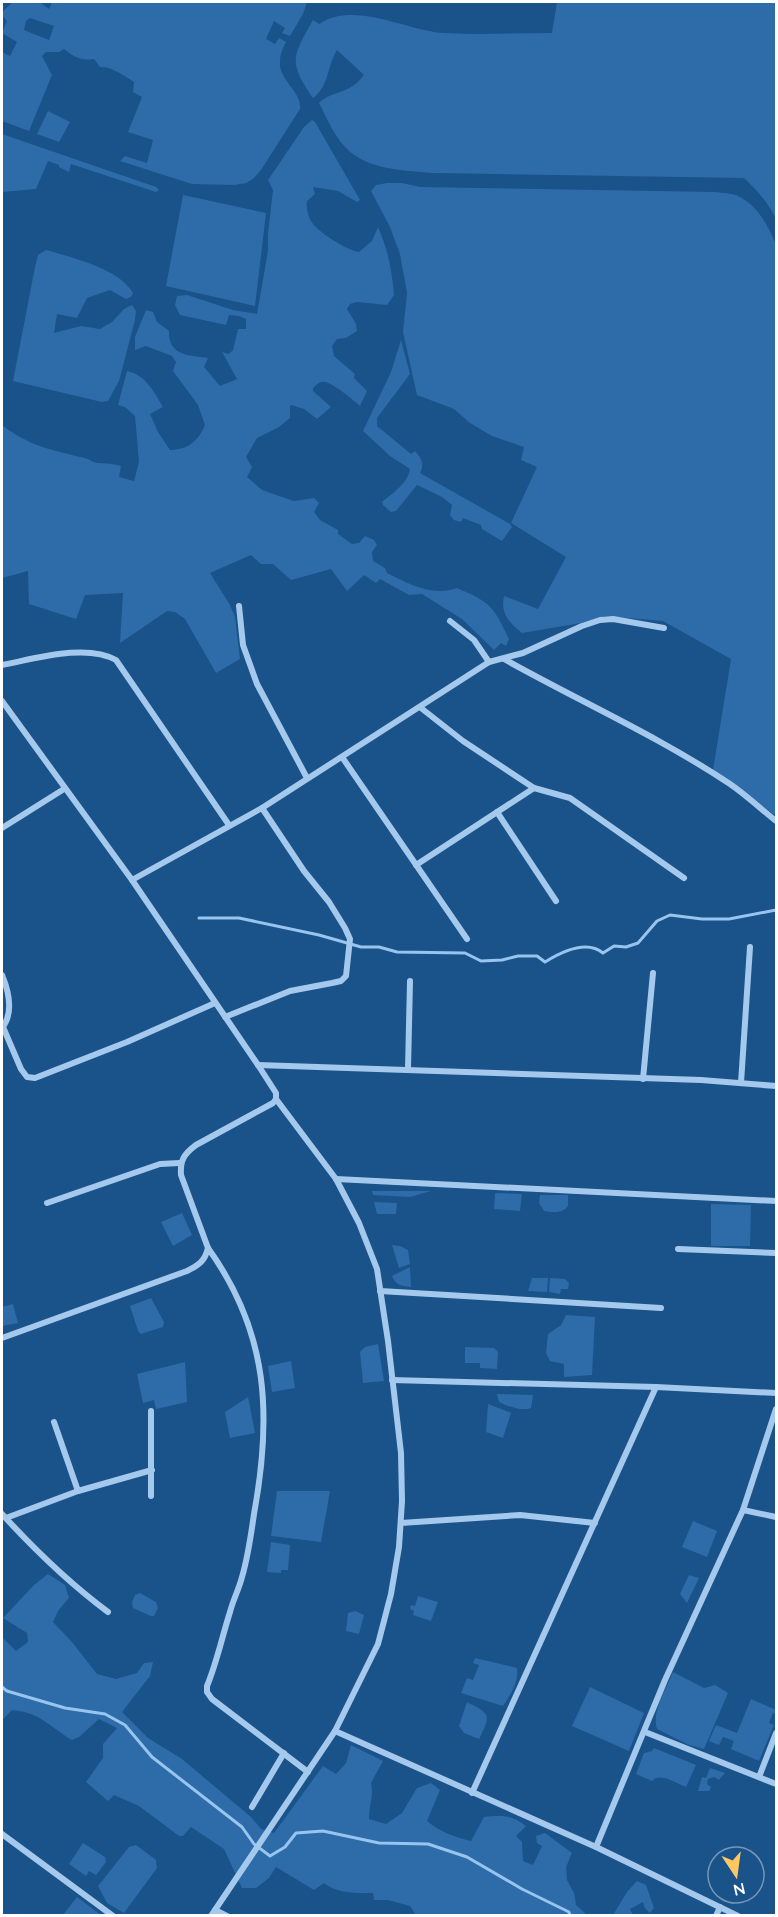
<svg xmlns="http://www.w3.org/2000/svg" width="778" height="1917" font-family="Quicksand,sans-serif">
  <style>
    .green { fill: #2d6ca8; fill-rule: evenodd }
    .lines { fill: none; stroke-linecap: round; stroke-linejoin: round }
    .stream { stroke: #97c5ef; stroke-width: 3 }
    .street { stroke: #a4c9ed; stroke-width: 6 }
  </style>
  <rect width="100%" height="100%" fill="#1a528a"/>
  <g class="green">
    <path d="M13,2H41L42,4L49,9L52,2H307L303,14L290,36L282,33L285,28L274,21L266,39L275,44L279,38L286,42C283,48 280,54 280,61C278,80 302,91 300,109L261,170L253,179L246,183L235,185L192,184L120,161L125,156L147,163L153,140L128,132L142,97L133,92L134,82C123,75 113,67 100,67L94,59C81,61 74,57 64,49L59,52H46L42,56L52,75L29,131L2,121V52L10,56L17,42L2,33L7,21L2,15L4,10ZM30,18L54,26L49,40L24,30L26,21Z"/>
    <path d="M557,2H776V219C768,203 758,191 744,178L435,173C406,171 367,170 346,148C334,136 327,118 319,103C334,89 348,96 364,75L337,50C327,66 329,87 313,98C288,62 292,57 313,20L319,24C355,0 406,31 445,33C480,35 516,33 552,33Z"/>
    <path d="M48,111L70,122L59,142L37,134Z"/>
    <path d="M312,120L315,122L360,200L357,202L338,191L313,187L315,194L307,201C306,209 308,217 313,224C321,234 347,250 359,252L372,241L378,227C388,250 392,270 394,295L387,305L357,302L350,304L347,309L356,324L357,331L346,338L337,339L332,346L334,356L355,374L354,378L367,391L360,406C353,400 330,380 322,382C319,382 315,386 313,388V391L331,407L317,419L304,409L292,405L290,406V418L279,427L257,438L246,457L252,467L247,477L262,490L294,501L314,498L319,503L314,512L320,520L338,530V534L352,544L359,543L365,536L374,540L377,545L372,552L373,561L385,568L387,573C409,584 433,597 457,588C491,603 493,605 509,639L506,646L501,643L494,650L462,619L422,594L409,595L380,579L376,583L364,575L347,591L331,569L291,580L273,564H261L251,555L210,573L230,605L235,617L240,659L216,673L185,619L175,612L167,611L120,643L123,593L85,595L76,619L29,604L28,571L2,578V425C26,445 55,451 85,458C89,459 94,463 98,463C109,464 110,463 121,466L119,477L134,481L139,462L135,416L125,407L118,405L127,371C146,375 154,392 163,407L150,414L158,432L170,450C188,450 198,441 205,425L198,405L173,371L176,362L172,356L146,346L135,350V337L146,310L153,312L157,322L169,331C168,356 189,355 208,358L204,367L220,386L237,379L222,352L229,354L233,350L238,329H246V319L239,316L229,315L226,325L180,315L175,305L177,296L187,295L233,310L257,314L268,251V234L273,190L268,180L304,127Z"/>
    <path d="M2,134L156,187L159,190L156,192L71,164L69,172L59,167V165L48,161L36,189L2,192Z"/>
    <path d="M387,183H402L420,187L715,192C722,193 732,193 738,196C758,206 768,225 776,245V816L713,770L731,659L663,621L605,616L581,623L522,633C510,624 500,613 504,596L538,609L566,557L511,523L537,467L521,460L524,447L492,436L470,423L454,409L417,395L403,332L407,293L400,254L390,227L371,191L376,185Z"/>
    <path d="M183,195L266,213L255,306L166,286Z"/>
    <path d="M46,250C71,257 120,269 133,293L131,297L126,299L110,290L87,298L77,318L57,314L54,333L81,326L100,329L112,322L124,309L132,305L136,311L135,320L119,381L108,401L102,402L13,381L35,267L38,255Z"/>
    <path d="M401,340L410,374L377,418V426L411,454L415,451C421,458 425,464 420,473L510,524L512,527L502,541L482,529L481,525L463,518L461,522L454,520L450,515L452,505L442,497L417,485L396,511L391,512L383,505L382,502C393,493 408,483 410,469L390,456L363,431L391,372Z"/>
    <path d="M372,1191H431L410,1197L373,1195Z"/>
    <path d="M495,1193L522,1194L520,1211L494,1209Z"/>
    <path d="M540,1195H568V1206C562,1214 553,1212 544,1211L539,1203Z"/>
    <path d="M374,1202L397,1203L396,1214H377Z"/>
    <path d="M711,1204L751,1205L750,1246H711Z"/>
    <path d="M182,1213L192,1235L173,1246L161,1222Z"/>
    <path d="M392,1245L400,1246L408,1250L410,1264L399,1268Z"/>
    <path d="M410,1267L411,1287C402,1286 396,1286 392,1276Z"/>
    <path d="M532,1278H548L547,1292L528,1291Z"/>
    <path d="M550,1278L565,1279L569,1283L568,1289H561L560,1294L549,1292Z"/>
    <path d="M151,1298L164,1322L163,1327L141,1334L138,1331L130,1306Z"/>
    <path d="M13,1304L18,1323L2,1326V1307Z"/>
    <path d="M566,1315L595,1317L592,1375L564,1377V1364L550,1361L546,1353L548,1334L561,1325Z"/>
    <path d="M378,1344L384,1381L363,1383L360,1352L365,1347Z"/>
    <path d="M465,1347L494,1348L498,1352L497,1369L480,1368V1363H465Z"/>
    <path d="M291,1361L295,1388L272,1392L268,1366Z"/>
    <path d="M185,1362L187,1402L156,1409L154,1400L143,1403L137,1374Z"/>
    <path d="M497,1394L533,1395L531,1408C523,1412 507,1406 499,1402Z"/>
    <path d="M248,1397L255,1433L230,1438L225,1412Z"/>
    <path d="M488,1404L511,1413L503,1438L486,1432Z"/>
    <path d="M277,1491H330L321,1542L271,1536Z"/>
    <path d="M693,1521L717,1531L707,1557L682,1547Z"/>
    <path d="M271,1542L290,1545L288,1570H281V1573L267,1572Z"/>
    <path d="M48,1574L65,1585L69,1598L58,1611L53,1622L72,1642L97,1674L116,1679L137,1673L144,1663L153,1662L150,1676L122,1712L148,1738L182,1759L251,1817L261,1829L274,1833L323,1766L336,1774L346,1763L351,1745L383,1761L371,1783C374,1796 369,1805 369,1819L386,1824L402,1813L417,1788L431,1783L440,1790L427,1821C440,1832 455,1837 471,1841L484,1817C501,1815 513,1815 526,1826L516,1836L522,1842L523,1861L533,1865L542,1846L537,1843L536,1836L545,1833L572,1853L566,1867L567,1880L574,1893L576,1905L587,1915H416L410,1906L388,1900H374L373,1893C356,1893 338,1894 324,1883L314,1890L276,1867L269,1878L256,1888H242L224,1849L191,1827L183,1836H179L139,1806L114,1795L108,1801L86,1782L103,1758V1744L117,1728L99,1719L79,1737L72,1740C48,1726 42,1713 12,1710L2,1720V1637L16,1651L28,1642L27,1633L3,1618L34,1585Z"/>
    <path d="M689,1575L699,1578L687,1603L680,1594Z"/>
    <path d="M140,1593L156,1602L158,1608L154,1616H151L133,1608L132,1602L135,1595Z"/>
    <path d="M418,1596L438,1602L431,1621L413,1615L414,1611L410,1609L411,1605L415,1606Z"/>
    <path d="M355,1611L364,1615L359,1634L346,1631L348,1613Z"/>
    <path d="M475,1658L517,1668C519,1683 510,1695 503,1706L461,1693L467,1678L473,1680L479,1665L473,1663Z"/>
    <path d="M673,1672L704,1688L715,1685L728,1693L704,1749L689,1745L657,1729C651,1711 667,1688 673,1672Z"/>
    <path d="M590,1687L644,1713L629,1751L572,1726Z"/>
    <path d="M751,1699L776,1710V1714L773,1713L769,1723L774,1725L759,1761L731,1749L734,1741L723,1737L719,1745L709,1741L716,1725L737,1733Z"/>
    <path d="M467,1702C491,1714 491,1715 479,1739L464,1733L459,1726Z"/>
    <path d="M654,1748L696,1765L686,1787C675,1783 661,1772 652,1781L636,1774L644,1753L652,1751Z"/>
    <path d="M710,1768L725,1773L719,1780L714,1777L708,1779L707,1784L711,1787L709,1791H698L702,1777L706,1778Z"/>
    <path d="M83,1843L105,1857L106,1862L96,1875L89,1871L86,1876L69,1864Z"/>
    <path d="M136,1845L156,1860L157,1868L124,1913L107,1903L98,1886L129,1847Z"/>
    <path d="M637,1881L646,1885L654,1908L650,1913L645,1908L643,1902L630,1909L633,1915H613L627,1892Z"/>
    <path d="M77,1897L101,1915H63Z"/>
  </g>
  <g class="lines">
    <g class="stream">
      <path d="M199,918H239L319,935L361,947H379L397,952L465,953L481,961L502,960L518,956H537L545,962C561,952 586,939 603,953L614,946L626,947L638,943L657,921L670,915L702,919H729L776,910"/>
      <path d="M2,1687L7,1691L65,1708L105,1714L125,1725L152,1757L242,1827L254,1844L270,1856L285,1847L296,1833L323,1831L379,1843L428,1844L467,1857L522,1889L569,1912L570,1916"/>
    </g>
    <g class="street">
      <path d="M239,606L243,645L257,684L307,778"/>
      <path d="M450,621L474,640L489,662"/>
      <path d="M504,659C579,701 658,736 730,784C746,795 761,809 776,821"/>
      <path d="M2,665C34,659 86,643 116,660L229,825"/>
      <path d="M2,701L132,880L258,1065L276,1093V1099L273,1103L196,1145C184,1154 180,1160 181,1175L208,1248C205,1261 199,1265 187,1271L2,1338"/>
      <path d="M421,708L463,741L534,788L570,798L684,878"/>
      <path d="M342,757L467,939"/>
      <path d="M497,812L556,901"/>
      <path d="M2,828L64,789"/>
      <path d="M416,865L534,788"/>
      <path d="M132,880L262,808L489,662L523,653L582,626L600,620L613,619L664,628"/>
      <path d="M2,975C9,992 14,1013 2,1028"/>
      <path d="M225,1017L290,991L332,983L341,981L346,976L350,939L345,928L329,902L304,871L262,808"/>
      <path d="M3,1027L21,1069L27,1077L35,1078L127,1042L215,1003"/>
      <path d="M258,1065L701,1080L776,1086"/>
      <path d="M408,1069L410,981"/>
      <path d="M643,1079L653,973"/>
      <path d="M741,1083L750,947"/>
      <path d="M336,1179L776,1201"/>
      <path d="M47,1203L160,1164L180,1163"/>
      <path d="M208,1248C269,1333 272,1416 254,1514C251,1535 248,1557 242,1577C239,1589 233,1600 230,1612C222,1637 217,1662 207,1686V1692L212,1699L308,1772"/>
      <path d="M678,1249L776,1253"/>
      <path d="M380,1291L661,1308"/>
      <path d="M392,1380L656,1387L776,1393"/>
      <path d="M54,1422L78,1491"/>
      <path d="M151,1496V1411"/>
      <path d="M743,1510L776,1517"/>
      <path d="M2,1514C34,1549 69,1583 108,1612"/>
      <path d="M6,1518L78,1491L152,1470"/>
      <path d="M401,1523L520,1515L595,1523"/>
      <path d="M335,1731L596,1847L738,1916"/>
      <path d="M645,1732L776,1784"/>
      <path d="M759,1777L776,1733"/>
      <path d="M472,1793L656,1387"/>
      <path d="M252,1807L284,1753"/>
      <path d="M2,1834L113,1916"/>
      <path d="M596,1847L665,1680L743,1510L776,1409"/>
      <path d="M215,1910L227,1916"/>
      <path d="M211,1916L335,1731L378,1644L391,1594L399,1547L402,1501L401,1453L388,1341L377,1269L359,1223L336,1179L276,1099"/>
      <path d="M716,1916L720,1907"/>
    </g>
  </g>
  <rect width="778" height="1917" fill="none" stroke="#ffffff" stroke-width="6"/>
  <g transform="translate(736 1875) rotate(167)"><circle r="28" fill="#1a528a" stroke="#7697b9" stroke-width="1.5"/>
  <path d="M0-4.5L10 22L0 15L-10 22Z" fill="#ffc760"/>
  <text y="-9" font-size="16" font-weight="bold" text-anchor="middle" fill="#ffffff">N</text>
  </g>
</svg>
